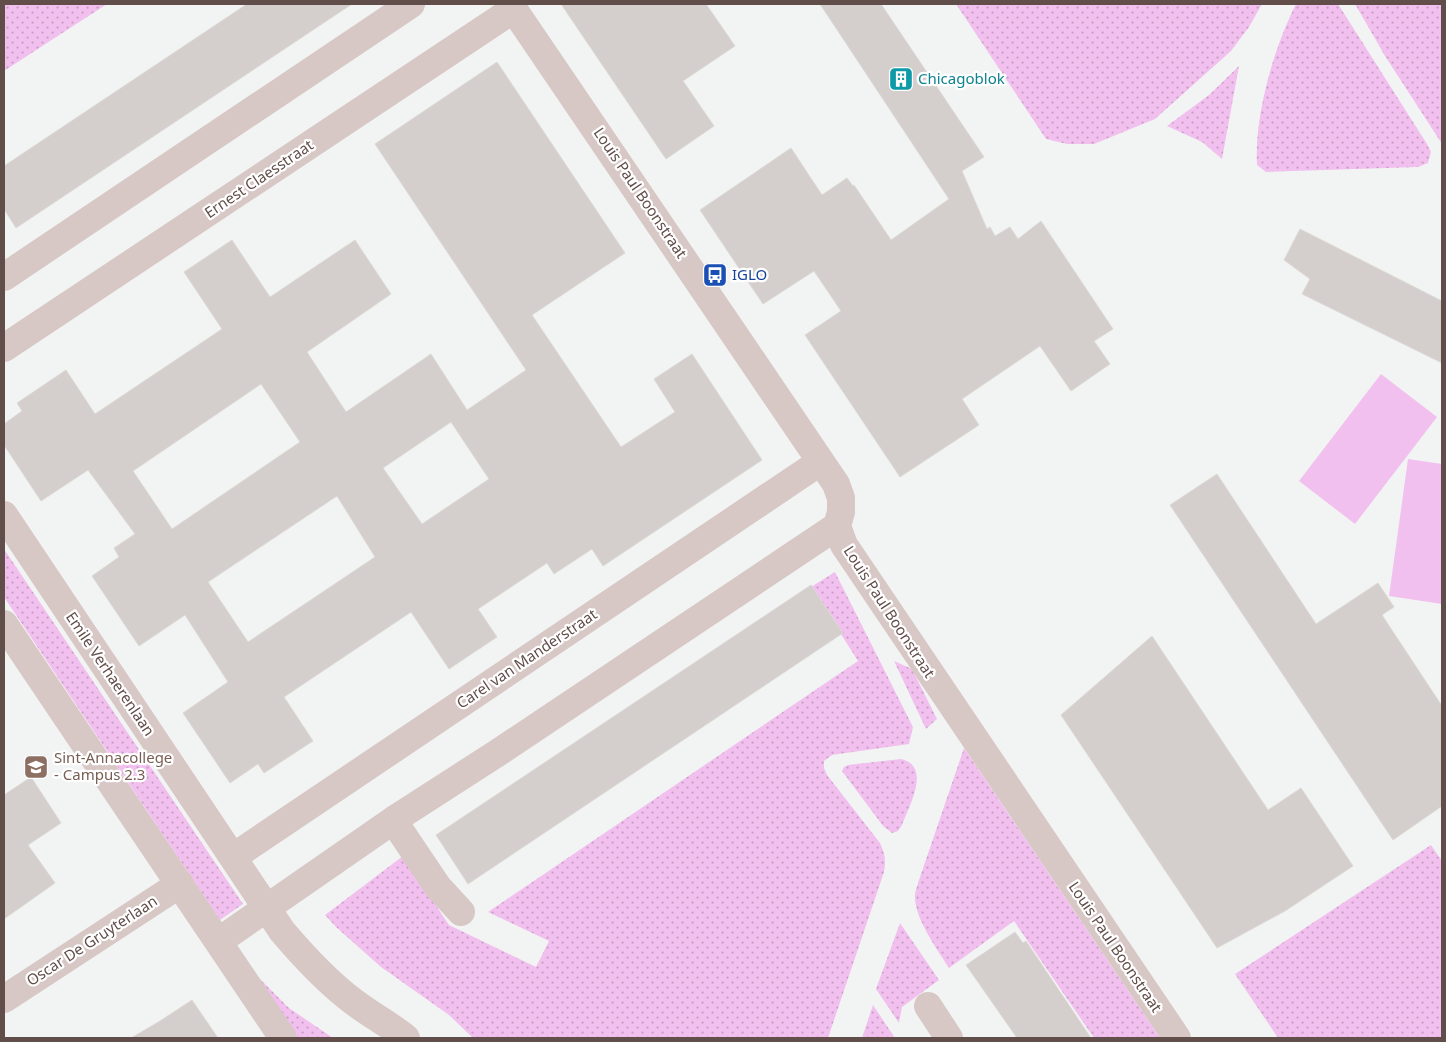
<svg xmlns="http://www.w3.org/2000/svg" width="1446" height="1042" font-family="'Noto Sans',sans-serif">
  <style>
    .grass { fill: url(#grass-dots) }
    .pitch { fill: #f2c0ee }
    .building { fill: #d4cfcc; stroke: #ddd9d6; fill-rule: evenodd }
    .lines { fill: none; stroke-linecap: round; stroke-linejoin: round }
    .minor { stroke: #d7c8c6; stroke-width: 28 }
    .labels { text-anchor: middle; stroke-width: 4.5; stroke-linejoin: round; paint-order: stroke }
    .culture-label { font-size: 15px; fill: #0d838f; stroke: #fff; text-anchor: start }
    .street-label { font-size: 15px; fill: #614d49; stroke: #fff }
    .transit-label { font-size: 15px; fill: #164399; stroke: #fff; text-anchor: start }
    .education-label { font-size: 15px; fill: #785e54; stroke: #fff; text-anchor: start }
  </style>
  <defs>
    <pattern id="grass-dots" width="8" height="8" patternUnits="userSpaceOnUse" patternTransform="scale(1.25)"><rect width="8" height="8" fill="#f2c0ee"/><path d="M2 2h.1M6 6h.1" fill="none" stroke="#c79ec3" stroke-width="1.8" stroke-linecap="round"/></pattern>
  </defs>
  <rect width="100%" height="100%" fill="#f2f4f4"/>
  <g class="grass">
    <path d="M4,4H107L4,71Z"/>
    <path d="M956,4H1262L1249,27L1231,51L1155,119L1094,144H1067L1046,139Z"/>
    <path d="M1296,4H1338L1427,144L1431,152L1428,163L1418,167L1266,172L1257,165C1254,116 1274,47 1296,4Z"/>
    <path d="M1355,4H1442V144L1385,56Z"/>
    <path d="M1239,66L1222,159L1202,142L1167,126L1209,95Z"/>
    <path d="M4,549L243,904L220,920L4,597Z"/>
    <path d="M835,572L913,727L909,744L832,755L824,761V768L827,775L880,843C885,854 886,860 884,872L828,1038H473L449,1015L381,967L336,927L325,915L403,856L449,925L536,967L549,941L488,912L858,661L811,587Z"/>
    <path d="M894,661L912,669L937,719L926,729Z"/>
    <path d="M964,748L1160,1038H1094L1014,921L949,968C937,949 914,918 915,895C915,891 917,887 918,883Z"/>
    <path d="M901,759C932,766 909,806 902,825L898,831L892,833L883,826L842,771L844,767L848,765Z"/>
    <path d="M1431,845L1442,861V1038H1278L1235,974Z"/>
    <path d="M900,923L939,980L902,1007L899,1023L876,989Z"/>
    <path d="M253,972L289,1008L333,1038H298Z"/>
    <path d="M873,1005L895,1038H862Z"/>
  </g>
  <g class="pitch">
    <path d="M1381,374L1437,417L1355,524L1299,481Z"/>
    <path d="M1408,459L1442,464V604L1389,596Z"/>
  </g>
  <g class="building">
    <path d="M247,4H352L16,228L4,209V166Z"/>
    <path d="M561,4H706L735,46L683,81L714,126L666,159Z"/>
    <path d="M820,4H881L984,157L962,171L987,229L990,227L995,236L1010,227L1018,239L1041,221L1113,329L1094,341L1110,364L1071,391L1040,346L962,399L979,425L900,477L805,335L841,311L814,271L763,304L700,210L791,148L822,195L847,178L853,186L854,185L891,240L949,199Z"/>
    <path d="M497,62L625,253L532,315L621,447L675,412L654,379L692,354L762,460L603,566L592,549L554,574L547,563L478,609L497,637L449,669L411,612L284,697L313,741L264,773L258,764L230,783L183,713L228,682L185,615L139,646L92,576L119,557L114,548L135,534L88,470L41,501L4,445V424L22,411L17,403L66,370L95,414L222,329L184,272L232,240L270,297L355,240L391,294L307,352L346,412L431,354L467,410L526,370L375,144ZM261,384L300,442L172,529L133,471ZM451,422L489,479L422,524L383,468ZM337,496L375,557L248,642L208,582Z"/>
    <path d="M1300,229L1442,301V363L1302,294L1310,279L1284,260Z"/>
    <path d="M1217,474L1316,624L1378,583L1394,607L1382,615L1442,706V806L1393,840L1170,505Z"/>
    <path d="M811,585L843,633L468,884L436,835Z"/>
    <path d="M1152,636L1268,810L1301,788L1353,866L1285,911L1217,948L1061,715Z"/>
    <path d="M31,777L61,823L28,845L55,883L4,919V795Z"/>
    <path d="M1015,932L1023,943L1026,941L1091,1038H1017L966,965Z"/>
    <path d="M192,1000L218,1038H131L160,1021Z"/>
  </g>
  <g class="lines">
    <g class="minor">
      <path d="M510,4L836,484L841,498V512L837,526L844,545L1177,1038"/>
      <path d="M4,277L411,4"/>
      <path d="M4,348L514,9"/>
      <path d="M4,515L282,931C304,957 327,982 354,1002C371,1015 390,1025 406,1038"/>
      <path d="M4,624L283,1038"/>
      <path d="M395,819L399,829L438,887L461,912"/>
      <path d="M233,857L820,462"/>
      <path d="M219,941L395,819L499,752L837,526"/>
      <path d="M4,999L180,884"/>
      <path d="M928,1006L949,1038"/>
    </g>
  </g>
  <defs>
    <symbol id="building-square" viewBox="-11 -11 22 22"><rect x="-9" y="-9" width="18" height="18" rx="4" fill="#0f9aa8" stroke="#fff"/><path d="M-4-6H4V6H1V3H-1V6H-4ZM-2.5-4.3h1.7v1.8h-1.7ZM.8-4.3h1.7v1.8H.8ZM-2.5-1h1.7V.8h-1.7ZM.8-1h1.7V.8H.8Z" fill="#fff"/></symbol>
    <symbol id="bus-square" viewBox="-11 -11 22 22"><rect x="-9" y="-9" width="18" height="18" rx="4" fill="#1a4fb4" stroke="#fff"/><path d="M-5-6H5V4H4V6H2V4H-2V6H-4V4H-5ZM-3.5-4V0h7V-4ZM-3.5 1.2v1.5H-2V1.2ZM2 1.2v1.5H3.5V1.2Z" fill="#fff"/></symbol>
    <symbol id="school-square" viewBox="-11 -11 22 22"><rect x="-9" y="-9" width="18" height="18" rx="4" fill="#8d6e63" stroke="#fff"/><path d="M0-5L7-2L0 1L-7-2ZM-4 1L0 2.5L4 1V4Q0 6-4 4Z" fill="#fff"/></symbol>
  </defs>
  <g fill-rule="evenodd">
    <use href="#building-square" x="887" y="65" width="28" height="28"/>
    <use href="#bus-square" x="701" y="261" width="28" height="28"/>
    <use href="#school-square" x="22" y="753" width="28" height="28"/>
  </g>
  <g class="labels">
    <g class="culture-label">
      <text x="918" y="84">Chicagoblok</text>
    </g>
    <g class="street-label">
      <text transform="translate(259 179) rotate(-34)" y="5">Ernest Claesstraat</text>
      <text transform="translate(640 193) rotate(56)" y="5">Louis Paul Boonstraat</text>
      <text transform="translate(889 612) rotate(57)" y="5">Louis Paul Boonstraat</text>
      <text transform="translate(527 659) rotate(-34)" y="5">Carel van Manderstraat</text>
      <text transform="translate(110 674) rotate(56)" y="5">Emile Verhaerenlaan</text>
      <text transform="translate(92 941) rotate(-33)" y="5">Oscar De Gruyterlaan</text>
      <text transform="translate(1115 947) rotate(56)" y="5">Louis Paul Boonstraat</text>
    </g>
    <g class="transit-label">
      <text x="732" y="280">IGLO</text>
    </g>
    <g class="education-label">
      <text x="54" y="763">Sint-Annacollege<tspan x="54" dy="17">- Campus 2.3</tspan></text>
    </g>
  </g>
  <rect width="1446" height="1042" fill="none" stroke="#614d49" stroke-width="10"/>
</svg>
